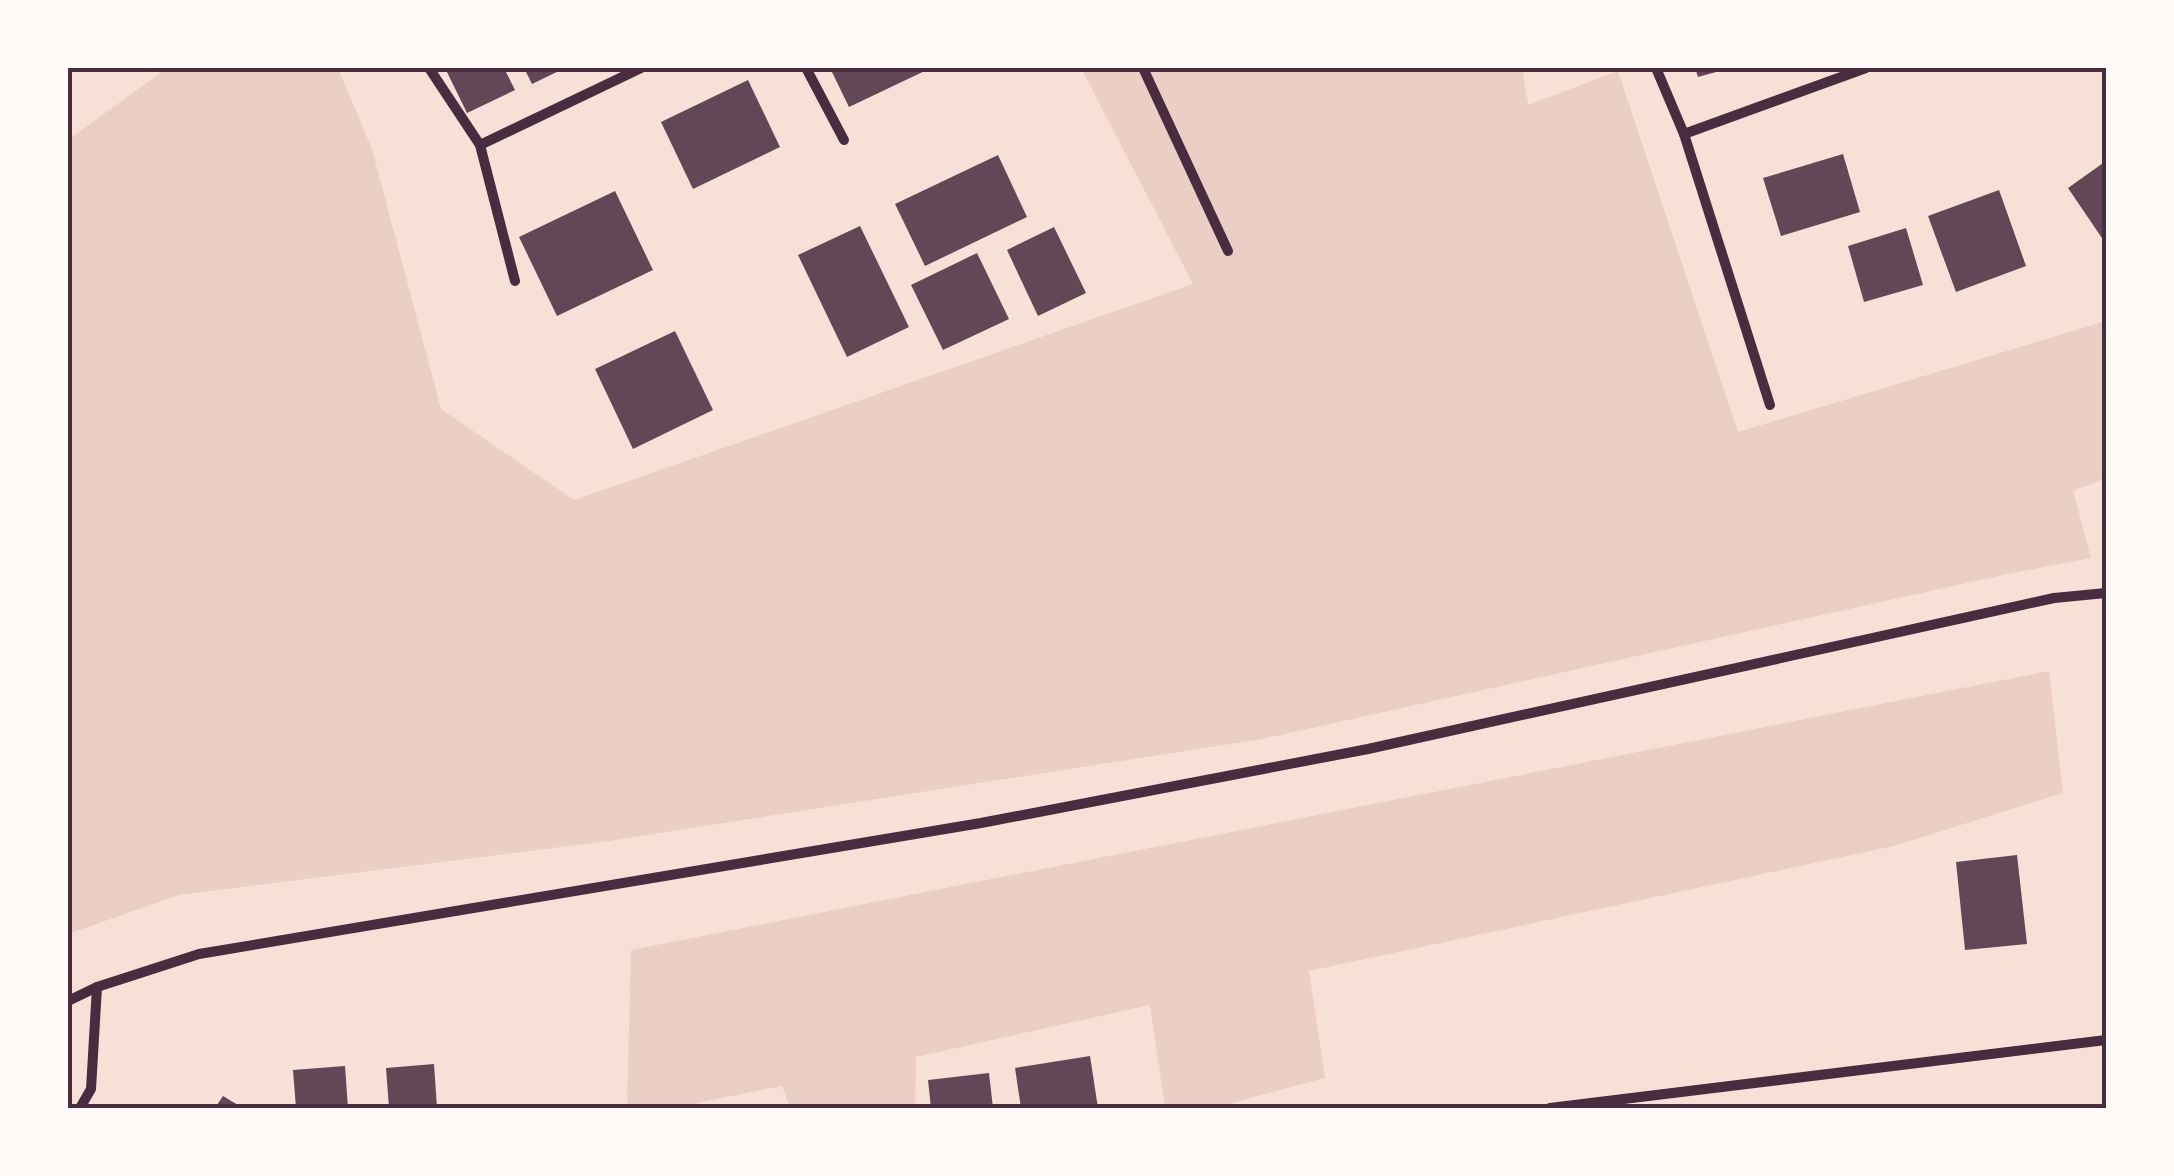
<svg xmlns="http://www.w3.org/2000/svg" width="2174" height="1176" font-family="Cabin,sans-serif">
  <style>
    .green { fill: #ebcfc5 }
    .building { fill: #644757 }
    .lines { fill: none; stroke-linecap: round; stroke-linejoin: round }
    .minor { stroke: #4a2c40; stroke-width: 10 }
    .neatline { fill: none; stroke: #4a2c40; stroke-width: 4 }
  </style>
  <rect width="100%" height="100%" fill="#f7e1d7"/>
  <g class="green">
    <path d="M167,68H338L372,149L441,409L574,500L1193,284L1081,68H1522L1528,105L1618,71L1738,432L2106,321V478L2073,491L2091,558L2012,573L1262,739L609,841L179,895L68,934V140Z"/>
    <path d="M2049,671L2063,793L1894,846L1309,971L1325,1078L1214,1108H1165L1150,1005L916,1057L915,1108H790L782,1086L672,1108H627L631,950Z"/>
  </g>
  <g class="building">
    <path d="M445,68H504L515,90L467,113Z"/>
    <path d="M524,68H565L532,84Z"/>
    <path d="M830,68H931L849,107Z"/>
    <path d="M1695,68H1727V69L1698,77Z"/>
    <path d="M748,80L780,147L693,189L661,122Z"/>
    <path d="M1843,154L1860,212L1781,236L1763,178Z"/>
    <path d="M998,155L1027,217L925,266L895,204Z"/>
    <path d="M2106,161V244L2068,188Z"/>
    <path d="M1999,190L2026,266L1956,292L1928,216Z"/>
    <path d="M615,191L653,270L557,316L519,237Z"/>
    <path d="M860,226L909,327L847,357L798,255Z"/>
    <path d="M1054,227L1086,293L1038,316L1007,250Z"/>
    <path d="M1906,228L1923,285L1864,302L1848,246Z"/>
    <path d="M977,253L1009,319L943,350L911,285Z"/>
    <path d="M675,331L713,410L633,449L595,369Z"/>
    <path d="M2017,855L2027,944L1965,950L1956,862Z"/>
    <path d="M1090,1056L1098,1108H1021L1015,1068Z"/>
    <path d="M434,1064L437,1108H389L386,1068Z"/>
    <path d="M345,1066L348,1108H296L293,1070Z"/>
    <path d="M989,1073L993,1108H931L928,1080Z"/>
    <path d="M223,1096L243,1108H215Z"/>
  </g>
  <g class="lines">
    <g class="minor">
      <path d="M429,68L480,145L515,281"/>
      <path d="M806,68L844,140"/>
      <path d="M1143,68L1228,251"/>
      <path d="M1656,68L1684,134L1770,405"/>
      <path d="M1684,134L1866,68"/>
      <path d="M480,145L641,68"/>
      <path d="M68,1001L97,987L199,954L981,823L1368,749L2054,598L2106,593"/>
      <path d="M80,1108L91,1089L97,987"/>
      <path d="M1550,1108L2106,1040"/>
    </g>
  </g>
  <rect width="2174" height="1176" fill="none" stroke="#fffaf5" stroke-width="140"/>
  <rect x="70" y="70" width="2034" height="1036" class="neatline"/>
</svg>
